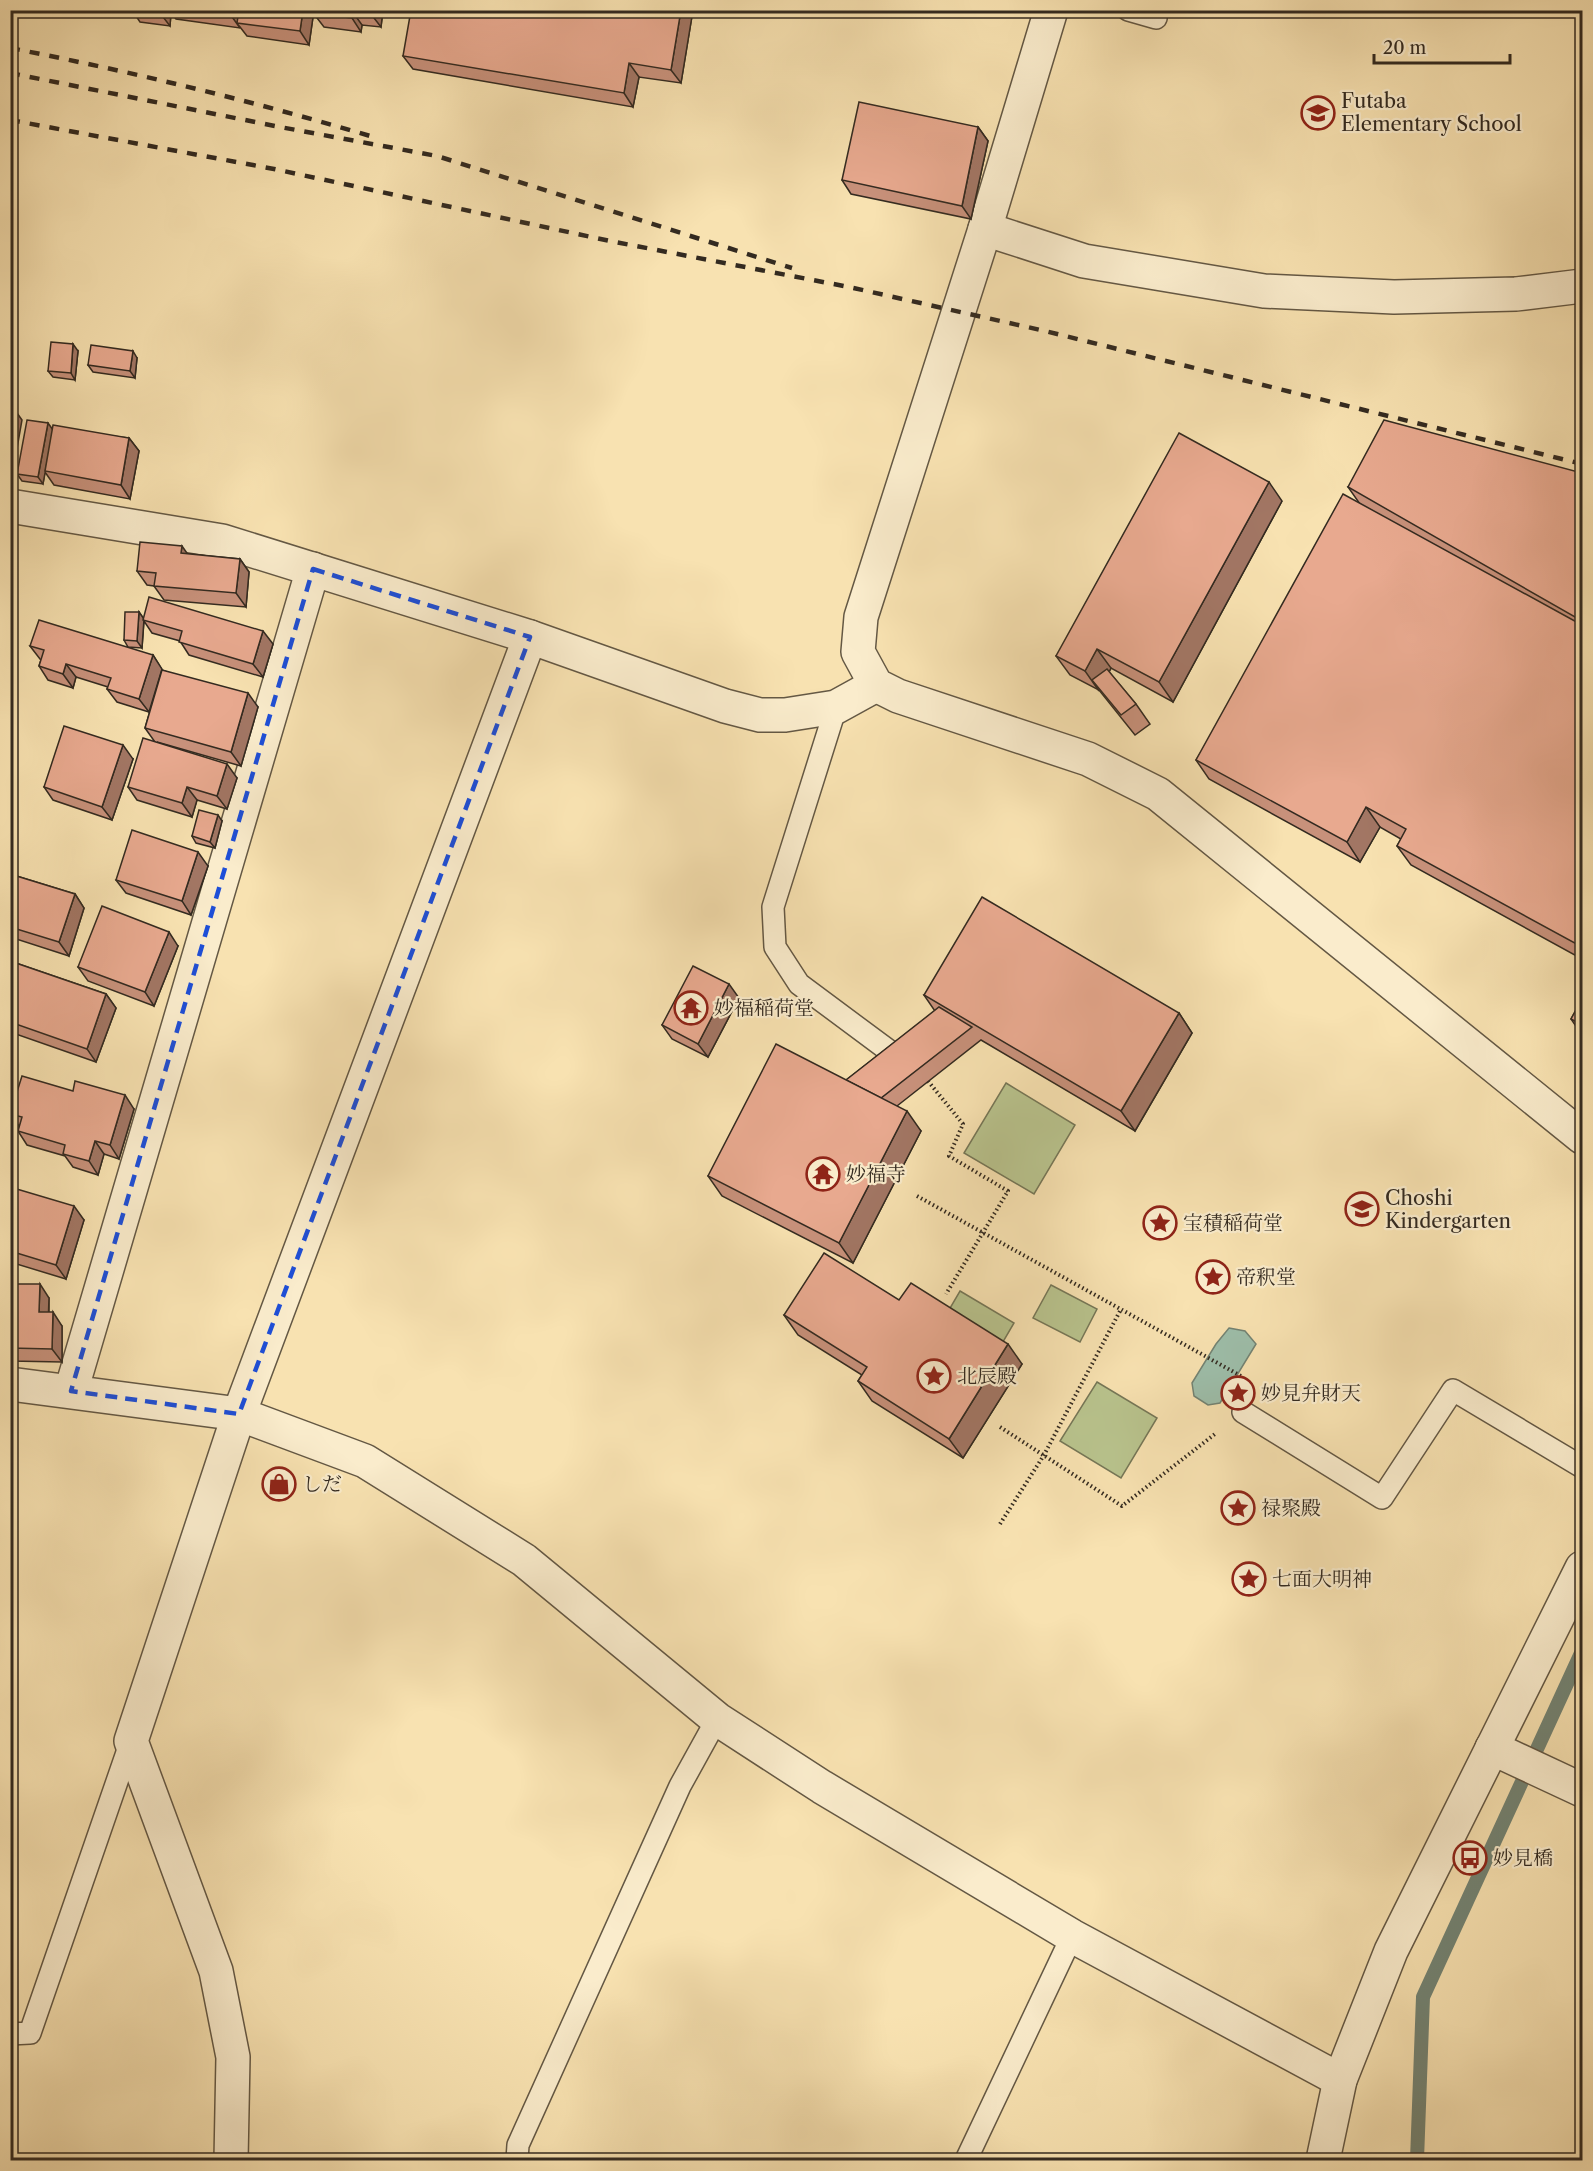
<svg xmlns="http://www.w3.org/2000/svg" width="1593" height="2171" font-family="'Libre Caslon Text','Noto Serif JP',serif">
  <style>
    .green { fill: #b9c48e; stroke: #767757; stroke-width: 1.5 }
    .water { fill: #9dbeaa; stroke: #738373; stroke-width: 1.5 }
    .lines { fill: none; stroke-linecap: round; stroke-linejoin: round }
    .stream { stroke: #738373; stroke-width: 14 }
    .service-casing { stroke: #645844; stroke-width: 24 }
    .minor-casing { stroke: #645844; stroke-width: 36 }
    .tertiary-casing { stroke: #645844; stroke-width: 36 }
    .path { stroke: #332a20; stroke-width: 4; stroke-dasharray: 1.5 3; stroke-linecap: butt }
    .service { stroke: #faeccc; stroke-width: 21 }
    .minor { stroke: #faeccc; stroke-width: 33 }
    .tertiary { stroke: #faeccc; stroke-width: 33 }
    .rail { stroke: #332a20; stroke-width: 4.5; stroke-dasharray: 10 10; stroke-linecap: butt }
    .wall { fill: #c8917b; stroke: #332a20; stroke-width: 1.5 }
    .shaded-wall { fill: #a27664; stroke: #332a20; stroke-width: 1.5 }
    .building { fill: #e8a98f; stroke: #332a20; stroke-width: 1.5 }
    .marked { fill: none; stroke: #1d4ed8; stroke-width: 4.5; stroke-dasharray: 12 8; stroke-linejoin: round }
    .labels { text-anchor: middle; stroke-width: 4.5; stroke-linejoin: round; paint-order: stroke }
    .poi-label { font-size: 20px; fill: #332a20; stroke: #faeccc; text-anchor: start }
  </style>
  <rect width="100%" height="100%" fill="#f8e2b1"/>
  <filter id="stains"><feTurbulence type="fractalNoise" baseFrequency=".00333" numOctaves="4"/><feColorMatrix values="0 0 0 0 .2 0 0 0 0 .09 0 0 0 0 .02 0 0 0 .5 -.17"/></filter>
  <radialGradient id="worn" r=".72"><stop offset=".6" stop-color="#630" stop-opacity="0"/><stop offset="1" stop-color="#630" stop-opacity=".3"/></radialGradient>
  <g class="green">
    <path d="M1006,1083L1075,1125L1034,1194L964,1153Z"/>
    <path d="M1051,1285L1097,1309L1080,1342L1033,1318Z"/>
    <path d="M960,1291L1014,1323L1000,1347L946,1315Z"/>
    <path d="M1097,1382L1157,1418L1121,1478L1060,1441Z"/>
  </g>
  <path class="water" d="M1229,1328L1245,1331L1256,1344L1220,1403L1208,1405L1194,1396L1192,1383L1216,1344Z"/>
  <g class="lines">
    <path class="stream" d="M1417,2160L1423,1997L1582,1651"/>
    <defs>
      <g id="service">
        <path d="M1128,10L1156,18"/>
        <path d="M836,707L773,907L775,947L799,984L900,1059"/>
        <path d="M1243,1412L1382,1498L1453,1390L1582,1467"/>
        <path d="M10,2034L30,2033L131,1741"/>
        <path d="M517,2160L518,2145L680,1786L717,1719"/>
        <path d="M966,2160L1072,1936"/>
      </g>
      <g id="minor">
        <path d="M985,229L1084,261L1264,291L1394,297L1516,294L1582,286"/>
        <path d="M10,506L222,541L530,637L725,706L760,715H785L836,707L876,685"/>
        <path d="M10,1384L239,1414L365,1461L524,1560L717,1719L822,1787L1072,1936L1340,2080"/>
        <path d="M71,1391L313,569"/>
        <path d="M1492,1748L1582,1790"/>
        <path d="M231,2160L233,2057L216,1971L131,1741L239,1414L530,637"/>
      </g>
      <g id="tertiary">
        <path d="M1051,10L985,229L861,617L858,652L876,685L898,696L1088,759L1158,794L1582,1137"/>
        <path d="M1323,2160L1340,2080L1391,1951L1582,1568"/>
      </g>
    </defs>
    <use href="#service" class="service-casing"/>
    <use href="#minor" class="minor-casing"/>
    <use href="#tertiary" class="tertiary-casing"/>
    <g class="path">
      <path d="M928,1081L963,1124L949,1156L1008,1191L946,1294"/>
      <path d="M917,1196L1241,1376"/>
      <path d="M1000,1427L1122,1506L1215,1434"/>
      <path d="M1000,1524L1044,1455L1120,1311"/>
    </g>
    <use href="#service" class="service"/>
    <use href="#minor" class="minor"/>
    <use href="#tertiary" class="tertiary"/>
    <g class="rail">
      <path d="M10,48C134,72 256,102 377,138"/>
      <path d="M10,73L280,127L437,156L792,268"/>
      <path d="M10,120L274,169L610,241L849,287L1045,331L1582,464"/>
    </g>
  </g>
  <g class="wall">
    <path d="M132,10H314L309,45L247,36L240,27V28L176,19L171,13L170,26L140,22Z"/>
    <path d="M315,10H383L381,27L362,25L361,32L324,27L314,14Z"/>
    <path d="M693,10L681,83L639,77L633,107L413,69L403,56Z"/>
    <path d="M991,10H1016L1015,15Z"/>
    <path d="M978,127L988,141L971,219L851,194L842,180Z"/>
    <path d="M78,351L75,380L53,377L48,371Z"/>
    <path d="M137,358L135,378L93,372L88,365Z"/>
    <path d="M52,429L129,438L139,451L130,499L54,485L45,472L43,484L22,481L17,474Z"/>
    <path d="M1582,473V959L1411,865L1397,846L1401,839L1380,827L1360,862L1209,779L1196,760L1360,504L1348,487Z"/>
    <path d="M1282,501L1173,702L1111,668L1109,672L1136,704L1150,724L1135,735L1099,690L1070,675L1056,656Z"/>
    <path d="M188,554L240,559L249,572L246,607L164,600L154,586L147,585L137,571Z"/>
    <path d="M139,612L143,618L273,644L263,677L189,655L180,641L152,633L144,621L142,648L128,647L124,640Z"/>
    <path d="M30,646L153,655L162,670L258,707L241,766L157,742L237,778L227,809L197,800L192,817L137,800L128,787L155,742L145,728L160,676L149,712L117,702L107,689L108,687L76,677L73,688L48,680L39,666L41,660L40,659Z"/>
    <path d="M133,759L112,820L53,800L44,787Z"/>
    <path d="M222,821L215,848L196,843L192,836Z"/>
    <path d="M208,866L191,915L126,893L116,880Z"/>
    <path d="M10,874L75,894L84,908L69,956L10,937Z"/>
    <path d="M178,946L154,1006L88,981L78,967Z"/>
    <path d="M10,961L106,994L116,1008L96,1062L10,1032Z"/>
    <path d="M924,995L1179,1013L1192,1033L1135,1131L981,1040L897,1106L921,1131L853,1263L722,1196L708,1176L846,1080L935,1011Z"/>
    <path d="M739,998L708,1057L672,1039L662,1025Z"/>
    <path d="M1582,999V1035L1571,1019Z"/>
    <path d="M134,1109L119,1159L104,1154L98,1175L73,1167L65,1156L27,1145L18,1131L19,1126L10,1114Z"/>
    <path d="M10,1187L84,1220L66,1279L10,1262Z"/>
    <path d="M49,1298V1312L62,1326V1362L10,1361V1303Z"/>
    <path d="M899,1300L1022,1364L963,1458L872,1401L858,1381L862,1375L798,1335L784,1315Z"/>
  </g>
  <g class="shaded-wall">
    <path d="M160,10H170L171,13L170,26L160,13Z"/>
    <path d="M231,10H242L237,23L240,28L230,14Z"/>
    <path d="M303,10H314L309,45L300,31Z"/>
    <path d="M372,10H383L381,27L371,14Z"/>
    <path d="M681,10H693L681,83L671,70Z"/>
    <path d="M352,11L362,25L361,32L352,18Z"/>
    <path d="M629,63L639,77L633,107L624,93Z"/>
    <path d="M978,127L988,141L971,219L962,206Z"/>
    <path d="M73,344L78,351L75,380L71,373Z"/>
    <path d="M133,351L137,358L135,378L130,371Z"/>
    <path d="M17,413L22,420L12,477L10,475V450Z"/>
    <path d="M48,423L53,430L43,484L38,477Z"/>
    <path d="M129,438L139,451L130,499L121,485Z"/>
    <path d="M1269,482L1282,501L1173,702L1159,682Z"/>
    <path d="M182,546L191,559L181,553Z"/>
    <path d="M240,559L249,572L246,607L236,593Z"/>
    <path d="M139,612L144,619L142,648L137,641Z"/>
    <path d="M263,631L273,644L263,677L253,664Z"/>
    <path d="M1097,649L1111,668L1100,690L1092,680L1099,691L1085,671Z"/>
    <path d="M153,655L162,669L149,712L139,699Z"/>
    <path d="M66,664L76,677L73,688L63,674Z"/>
    <path d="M248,693L258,707L241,766L231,752Z"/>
    <path d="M123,745L133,759L112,820L102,807Z"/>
    <path d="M227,764L237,778L227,809L217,796Z"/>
    <path d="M187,787L197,800L192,817L182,803Z"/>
    <path d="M1366,807L1380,827L1360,862L1347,842Z"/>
    <path d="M218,815L222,821L215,848L210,842Z"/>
    <path d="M10,839L14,845L10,853Z"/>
    <path d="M198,852L208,866L191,915L182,901Z"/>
    <path d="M75,894L84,908L69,956L59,942Z"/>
    <path d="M169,932L178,946L154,1006L145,992Z"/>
    <path d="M729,984L739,998L708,1057L698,1044Z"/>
    <path d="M106,994L116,1008L96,1062L87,1049Z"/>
    <path d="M1179,1013L1192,1033L1135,1131L1121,1111Z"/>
    <path d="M125,1095L134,1109L119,1159L110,1145Z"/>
    <path d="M907,1111L921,1131L853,1263L839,1243Z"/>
    <path d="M95,1141L104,1154L98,1175L89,1161Z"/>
    <path d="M74,1206L84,1220L66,1279L56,1265Z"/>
    <path d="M40,1284L49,1298L48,1326L39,1312Z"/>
    <path d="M53,1312L62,1326V1362L52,1349Z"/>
    <path d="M1008,1344L1022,1364L963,1458L949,1439Z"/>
  </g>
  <g class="building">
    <path d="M144,10H160V13Z"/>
    <path d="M204,10H231L230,14Z"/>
    <path d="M239,10H303L300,31L237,23Z"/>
    <path d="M315,10H372L371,14L352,11V18L314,14Z"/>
    <path d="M411,10H681L671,70L629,63L624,93L403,56Z"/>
    <path d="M859,102L978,127L962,206L842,180Z"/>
    <path d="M51,342L73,344L71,373L48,371Z"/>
    <path d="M91,345L133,351L130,371L88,365Z"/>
    <path d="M10,412L17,413L10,450Z"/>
    <path d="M27,420L48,423L38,477L17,474Z"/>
    <path d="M1384,420L1582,473V621L1348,487Z"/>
    <path d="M53,425L129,438L121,485L45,471Z"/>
    <path d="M1179,433L1269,482L1159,682L1097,649L1085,671L1056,656Z"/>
    <path d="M1343,494L1582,625V947L1397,846L1406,829L1366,807L1347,842L1196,760Z"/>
    <path d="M140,542L182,546L181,553L240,559L236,593L154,586L156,573L137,571Z"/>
    <path d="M149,597L263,631L253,664L179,642L182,631L143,620Z"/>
    <path d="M125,612H139L137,641L124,640Z"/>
    <path d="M39,620L153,655L139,699L107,689L111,678L66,664L63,674L39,666L44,650L30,646Z"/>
    <path d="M1107,669L1136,704L1121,715L1092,680Z"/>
    <path d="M162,670L248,693L231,752L145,728Z"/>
    <path d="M64,726L123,745L102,807L44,787Z"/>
    <path d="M143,738L227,764L217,796L187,787L182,803L128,787Z"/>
    <path d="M199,810L218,815L210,842L192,836Z"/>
    <path d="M132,830L198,852L182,901L116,880Z"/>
    <path d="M10,874L75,894L59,942L10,927Z"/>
    <path d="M982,897L1179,1013L1121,1111L924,995Z"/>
    <path d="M102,906L169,932L145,992L78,967Z"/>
    <path d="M10,961L106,994L87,1049L10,1022Z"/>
    <path d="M693,966L729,984L698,1044L662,1025Z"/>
    <path d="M1582,999V1025L1571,1019Z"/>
    <path d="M939,1007L972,1027L881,1098L846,1080Z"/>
    <path d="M776,1044L907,1111L839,1243L708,1176Z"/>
    <path d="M22,1076L73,1091L75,1081L125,1095L110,1145L95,1141L89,1161L63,1154L65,1145L18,1131L22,1117L10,1114Z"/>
    <path d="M10,1187L74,1206L56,1265L10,1251Z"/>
    <path d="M824,1253L899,1300L911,1283L1008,1344L949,1439L858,1381L867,1367L784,1315Z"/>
    <path d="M15,1284H40L39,1312H53L52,1349L10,1348V1303H14Z"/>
  </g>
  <path class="marked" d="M313,569L530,637L239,1414L71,1391Z"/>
  <defs>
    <symbol id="school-ring" viewBox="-11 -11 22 22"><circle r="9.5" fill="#faeccc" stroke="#8f2418" stroke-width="1.5"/><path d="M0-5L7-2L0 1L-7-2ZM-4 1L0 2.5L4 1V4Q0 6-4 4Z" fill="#8f2418"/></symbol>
    <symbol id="temple-ring" viewBox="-11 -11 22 22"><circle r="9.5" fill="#faeccc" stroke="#8f2418" stroke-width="1.5"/><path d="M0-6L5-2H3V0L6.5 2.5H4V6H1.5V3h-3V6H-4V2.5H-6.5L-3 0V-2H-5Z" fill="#8f2418"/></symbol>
    <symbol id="sight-ring" viewBox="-11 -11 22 22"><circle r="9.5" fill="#faeccc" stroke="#8f2418" stroke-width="1.5"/><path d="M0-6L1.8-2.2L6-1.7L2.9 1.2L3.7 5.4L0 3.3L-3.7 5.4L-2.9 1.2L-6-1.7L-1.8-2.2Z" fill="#8f2418"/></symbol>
    <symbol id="shop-ring" viewBox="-11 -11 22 22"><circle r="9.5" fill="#faeccc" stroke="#8f2418" stroke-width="1.5"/><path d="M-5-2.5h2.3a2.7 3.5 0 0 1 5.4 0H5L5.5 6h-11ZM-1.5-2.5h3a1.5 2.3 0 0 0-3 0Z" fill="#8f2418"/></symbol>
    <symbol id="bus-ring" viewBox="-11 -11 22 22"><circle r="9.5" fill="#faeccc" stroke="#8f2418" stroke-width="1.5"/><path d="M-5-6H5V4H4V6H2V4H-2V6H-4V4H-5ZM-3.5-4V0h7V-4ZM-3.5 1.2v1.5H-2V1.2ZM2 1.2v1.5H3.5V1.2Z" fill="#8f2418"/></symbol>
  </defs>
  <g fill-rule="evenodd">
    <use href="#school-ring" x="1299" y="94" width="38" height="38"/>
    <use href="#temple-ring" x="672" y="989" width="38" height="38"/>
    <use href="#temple-ring" x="804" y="1155" width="38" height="38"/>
    <use href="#school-ring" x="1343" y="1190" width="38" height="38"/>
    <use href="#sight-ring" x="1141" y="1204" width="38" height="38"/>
    <use href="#sight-ring" x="1194" y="1258" width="38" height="38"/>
    <use href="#sight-ring" x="915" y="1357" width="38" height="38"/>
    <use href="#sight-ring" x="1219" y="1374" width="38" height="38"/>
    <use href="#shop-ring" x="260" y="1465" width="38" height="38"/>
    <use href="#sight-ring" x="1219" y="1489" width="38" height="38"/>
    <use href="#sight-ring" x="1230" y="1560" width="38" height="38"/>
    <use href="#bus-ring" x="1451" y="1839" width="38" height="38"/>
  </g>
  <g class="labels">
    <g class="poi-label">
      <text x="1341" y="108">Futaba<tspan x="1341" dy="23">Elementary School</tspan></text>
      <text x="714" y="1015">妙福稲荷堂</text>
      <text x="846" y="1181">妙福寺</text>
      <text x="1385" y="1205">Choshi<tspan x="1385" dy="23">Kindergarten</tspan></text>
      <text x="1183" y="1230">宝積稲荷堂</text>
      <text x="1236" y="1284">帝釈堂</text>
      <text x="957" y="1383">北辰殿</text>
      <text x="1261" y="1400">妙見弁財天</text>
      <text x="302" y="1491">しだ</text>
      <text x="1261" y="1515">禄聚殿</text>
      <text x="1272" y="1586">七面大明神</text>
      <text x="1493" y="1865">妙見橋</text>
    </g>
  </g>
  <rect width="1593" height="2171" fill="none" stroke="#f8e2b1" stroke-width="36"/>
  <rect x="12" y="12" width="1569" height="2147" fill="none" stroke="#332a20" stroke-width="3"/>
  <rect x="18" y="18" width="1557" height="2135" fill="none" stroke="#332a20" stroke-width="1.5"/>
  <path d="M1374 54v9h136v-9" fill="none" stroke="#332a20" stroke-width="3"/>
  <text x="1383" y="54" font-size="18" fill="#332a20" stroke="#faeccc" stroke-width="4.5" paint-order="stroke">20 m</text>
  <rect width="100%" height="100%" filter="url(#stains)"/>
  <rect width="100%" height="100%" fill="url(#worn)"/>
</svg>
